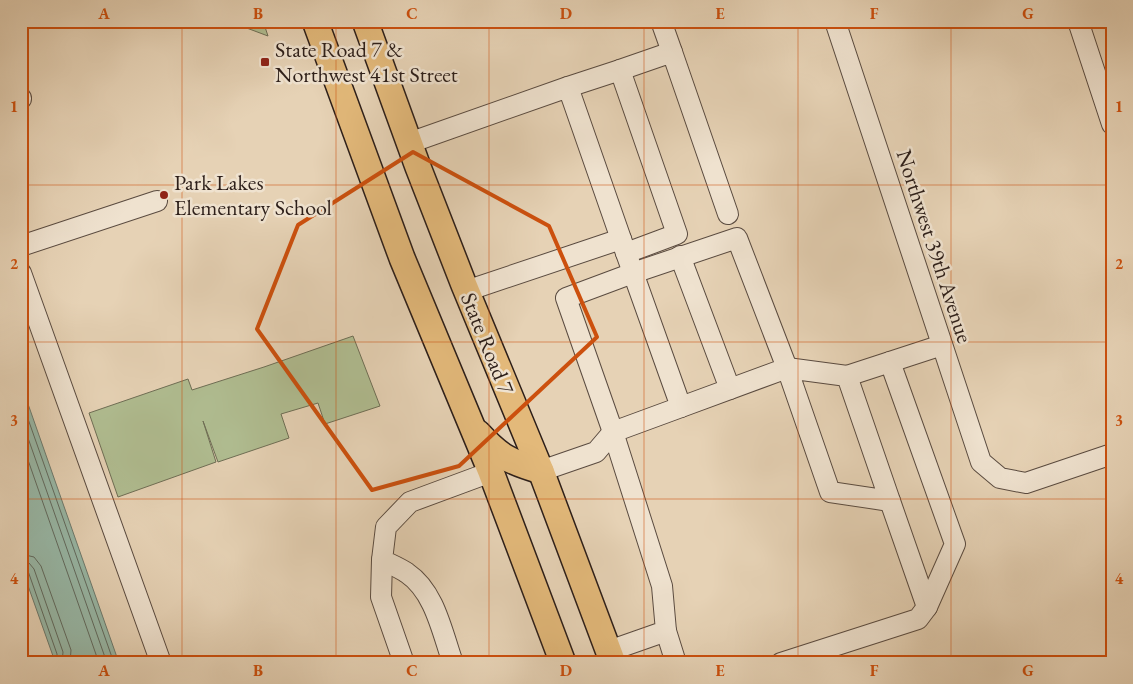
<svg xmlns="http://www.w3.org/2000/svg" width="1133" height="684" font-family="'EB Garamond',serif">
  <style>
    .green { fill: #b0bd91; stroke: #6e6e55 }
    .water { fill: #98b8a7; stroke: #6d7a6e }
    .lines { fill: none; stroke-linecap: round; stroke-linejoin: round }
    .shore { stroke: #626b60; stroke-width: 1 }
    .minor-casing { stroke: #5a4b40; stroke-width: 22 }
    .major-casing { stroke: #2c1e19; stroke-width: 28 }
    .minor { stroke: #efe2cf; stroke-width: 20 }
    .major { stroke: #e3b97a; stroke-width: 25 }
    .marked { fill: none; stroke: #cc500e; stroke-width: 4; stroke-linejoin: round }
    .grid { fill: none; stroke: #cc500e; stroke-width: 1; stroke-opacity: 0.55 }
    .poi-dot { fill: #8f2418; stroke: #efe2cf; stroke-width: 2 }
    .labels { text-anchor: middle; stroke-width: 5; stroke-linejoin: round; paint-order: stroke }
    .poi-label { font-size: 22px; fill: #2c1e19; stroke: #efe2cf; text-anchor: start }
    .street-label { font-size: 22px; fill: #2c1e19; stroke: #efe2cf }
    .neatline { fill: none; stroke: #cc500e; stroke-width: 2 }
    .grid-label { font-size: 16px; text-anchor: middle; font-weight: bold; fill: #cc500e }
  </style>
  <rect width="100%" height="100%" fill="#e6d2b5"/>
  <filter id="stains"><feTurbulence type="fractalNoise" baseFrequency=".004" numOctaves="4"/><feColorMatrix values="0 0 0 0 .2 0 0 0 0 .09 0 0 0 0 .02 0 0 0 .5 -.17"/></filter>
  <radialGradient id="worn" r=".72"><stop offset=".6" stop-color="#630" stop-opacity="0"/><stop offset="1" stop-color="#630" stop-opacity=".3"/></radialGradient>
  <g class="green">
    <path d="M228,21H263L268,36Z"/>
    <path d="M353,336L380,406L325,424L318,403L281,414L289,438L218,462L203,421L216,462L118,497L89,413L188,379L192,390L264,367Z"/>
  </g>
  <path class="water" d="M21,384L119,663H48L53,656L21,566Z"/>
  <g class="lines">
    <g class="shore">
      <path d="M21,399L114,663"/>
      <path d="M21,418L107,663"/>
      <path d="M21,440L99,663"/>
      <path d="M21,554L34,557L41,566L71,650L70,663"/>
      <path d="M21,561L29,563L34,569L63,652L62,663"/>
      <path d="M21,568H26L28,571L57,654V658L54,663"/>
    </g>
    <defs>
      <g id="minor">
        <path d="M661,21L672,52"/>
        <path d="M835,21L981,462L1000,478L1026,483L1112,454"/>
        <path d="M1078,21L1112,124"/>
        <path d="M620,70L672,52L728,214"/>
        <path d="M568,87L620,70L677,234L626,253"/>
        <path d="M21,98V99"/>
        <path d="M409,143L568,87L621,239L466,291"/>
        <path d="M21,246L157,201"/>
        <path d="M680,256L730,389"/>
        <path d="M21,273L161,663"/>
        <path d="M787,368L847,376L890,501L830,492Z"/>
        <path d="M847,376L942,345"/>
        <path d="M541,471L596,452L613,432L681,407L621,239"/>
        <path d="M890,501L927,607"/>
        <path d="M382,560L381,597L404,663"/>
        <path d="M666,631L676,663"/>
        <path d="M609,651L666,631L662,586L613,432L566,298L633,273L737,238L787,368L681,407"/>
        <path d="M453,663C442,632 435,592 407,573C400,568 390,564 382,560L386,527L410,502L491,472"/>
        <path d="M781,663L918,619L927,607L955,544L890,362"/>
      </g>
      <g id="major">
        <path d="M315,21L402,258L491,472L563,663"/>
        <path d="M365,21L418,167L464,285L541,471L613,663"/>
        <path d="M478,433C500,457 510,462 541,471"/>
      </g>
    </defs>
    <use href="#minor" class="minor-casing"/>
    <use href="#major" class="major-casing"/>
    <use href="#minor" class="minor"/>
    <use href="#major" class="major"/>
  </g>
  <path class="marked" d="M413,152L549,226L597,337L459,466L372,490L257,329L298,225Z"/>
  <path class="grid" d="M182,21V663M336,21V663M489,21V663M644,21V663M798,21V663M951,21V663M21,185H1112M21,342H1112M21,499H1112"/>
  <g class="poi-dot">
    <rect x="260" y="57" width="10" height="10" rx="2.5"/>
    <circle cx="164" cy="195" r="5"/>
  </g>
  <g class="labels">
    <g class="poi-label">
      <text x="275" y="57">State Road 7 &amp;<tspan x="275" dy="25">Northwest 41st Street</tspan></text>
      <text x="174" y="190">Park Lakes<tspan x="174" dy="25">Elementary School</tspan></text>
    </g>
    <g class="street-label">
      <text transform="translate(935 246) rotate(72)" y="8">Northwest 39th Avenue</text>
      <text transform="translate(488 343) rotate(68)" y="8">State Road 7</text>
    </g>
  </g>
  <rect width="1133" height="684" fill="none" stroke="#e6d2b5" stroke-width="55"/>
  <rect x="28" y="28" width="1078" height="628" class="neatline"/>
  <g class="grid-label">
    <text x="104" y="19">A</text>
    <text x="258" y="19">B</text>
    <text x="412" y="19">C</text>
    <text x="566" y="19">D</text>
    <text x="720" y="19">E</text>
    <text x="874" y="19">F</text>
    <text x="1028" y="19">G</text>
    <text x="14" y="112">1</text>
    <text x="1119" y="112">1</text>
    <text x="14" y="269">2</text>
    <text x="1119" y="269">2</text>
    <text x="14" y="426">3</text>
    <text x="1119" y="426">3</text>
    <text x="14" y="584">4</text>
    <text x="1119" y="584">4</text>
    <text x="104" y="676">A</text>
    <text x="258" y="676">B</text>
    <text x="412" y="676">C</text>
    <text x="566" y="676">D</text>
    <text x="720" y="676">E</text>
    <text x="874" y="676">F</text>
    <text x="1028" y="676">G</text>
  </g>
  <rect width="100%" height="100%" filter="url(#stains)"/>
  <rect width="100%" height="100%" fill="url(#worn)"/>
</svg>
